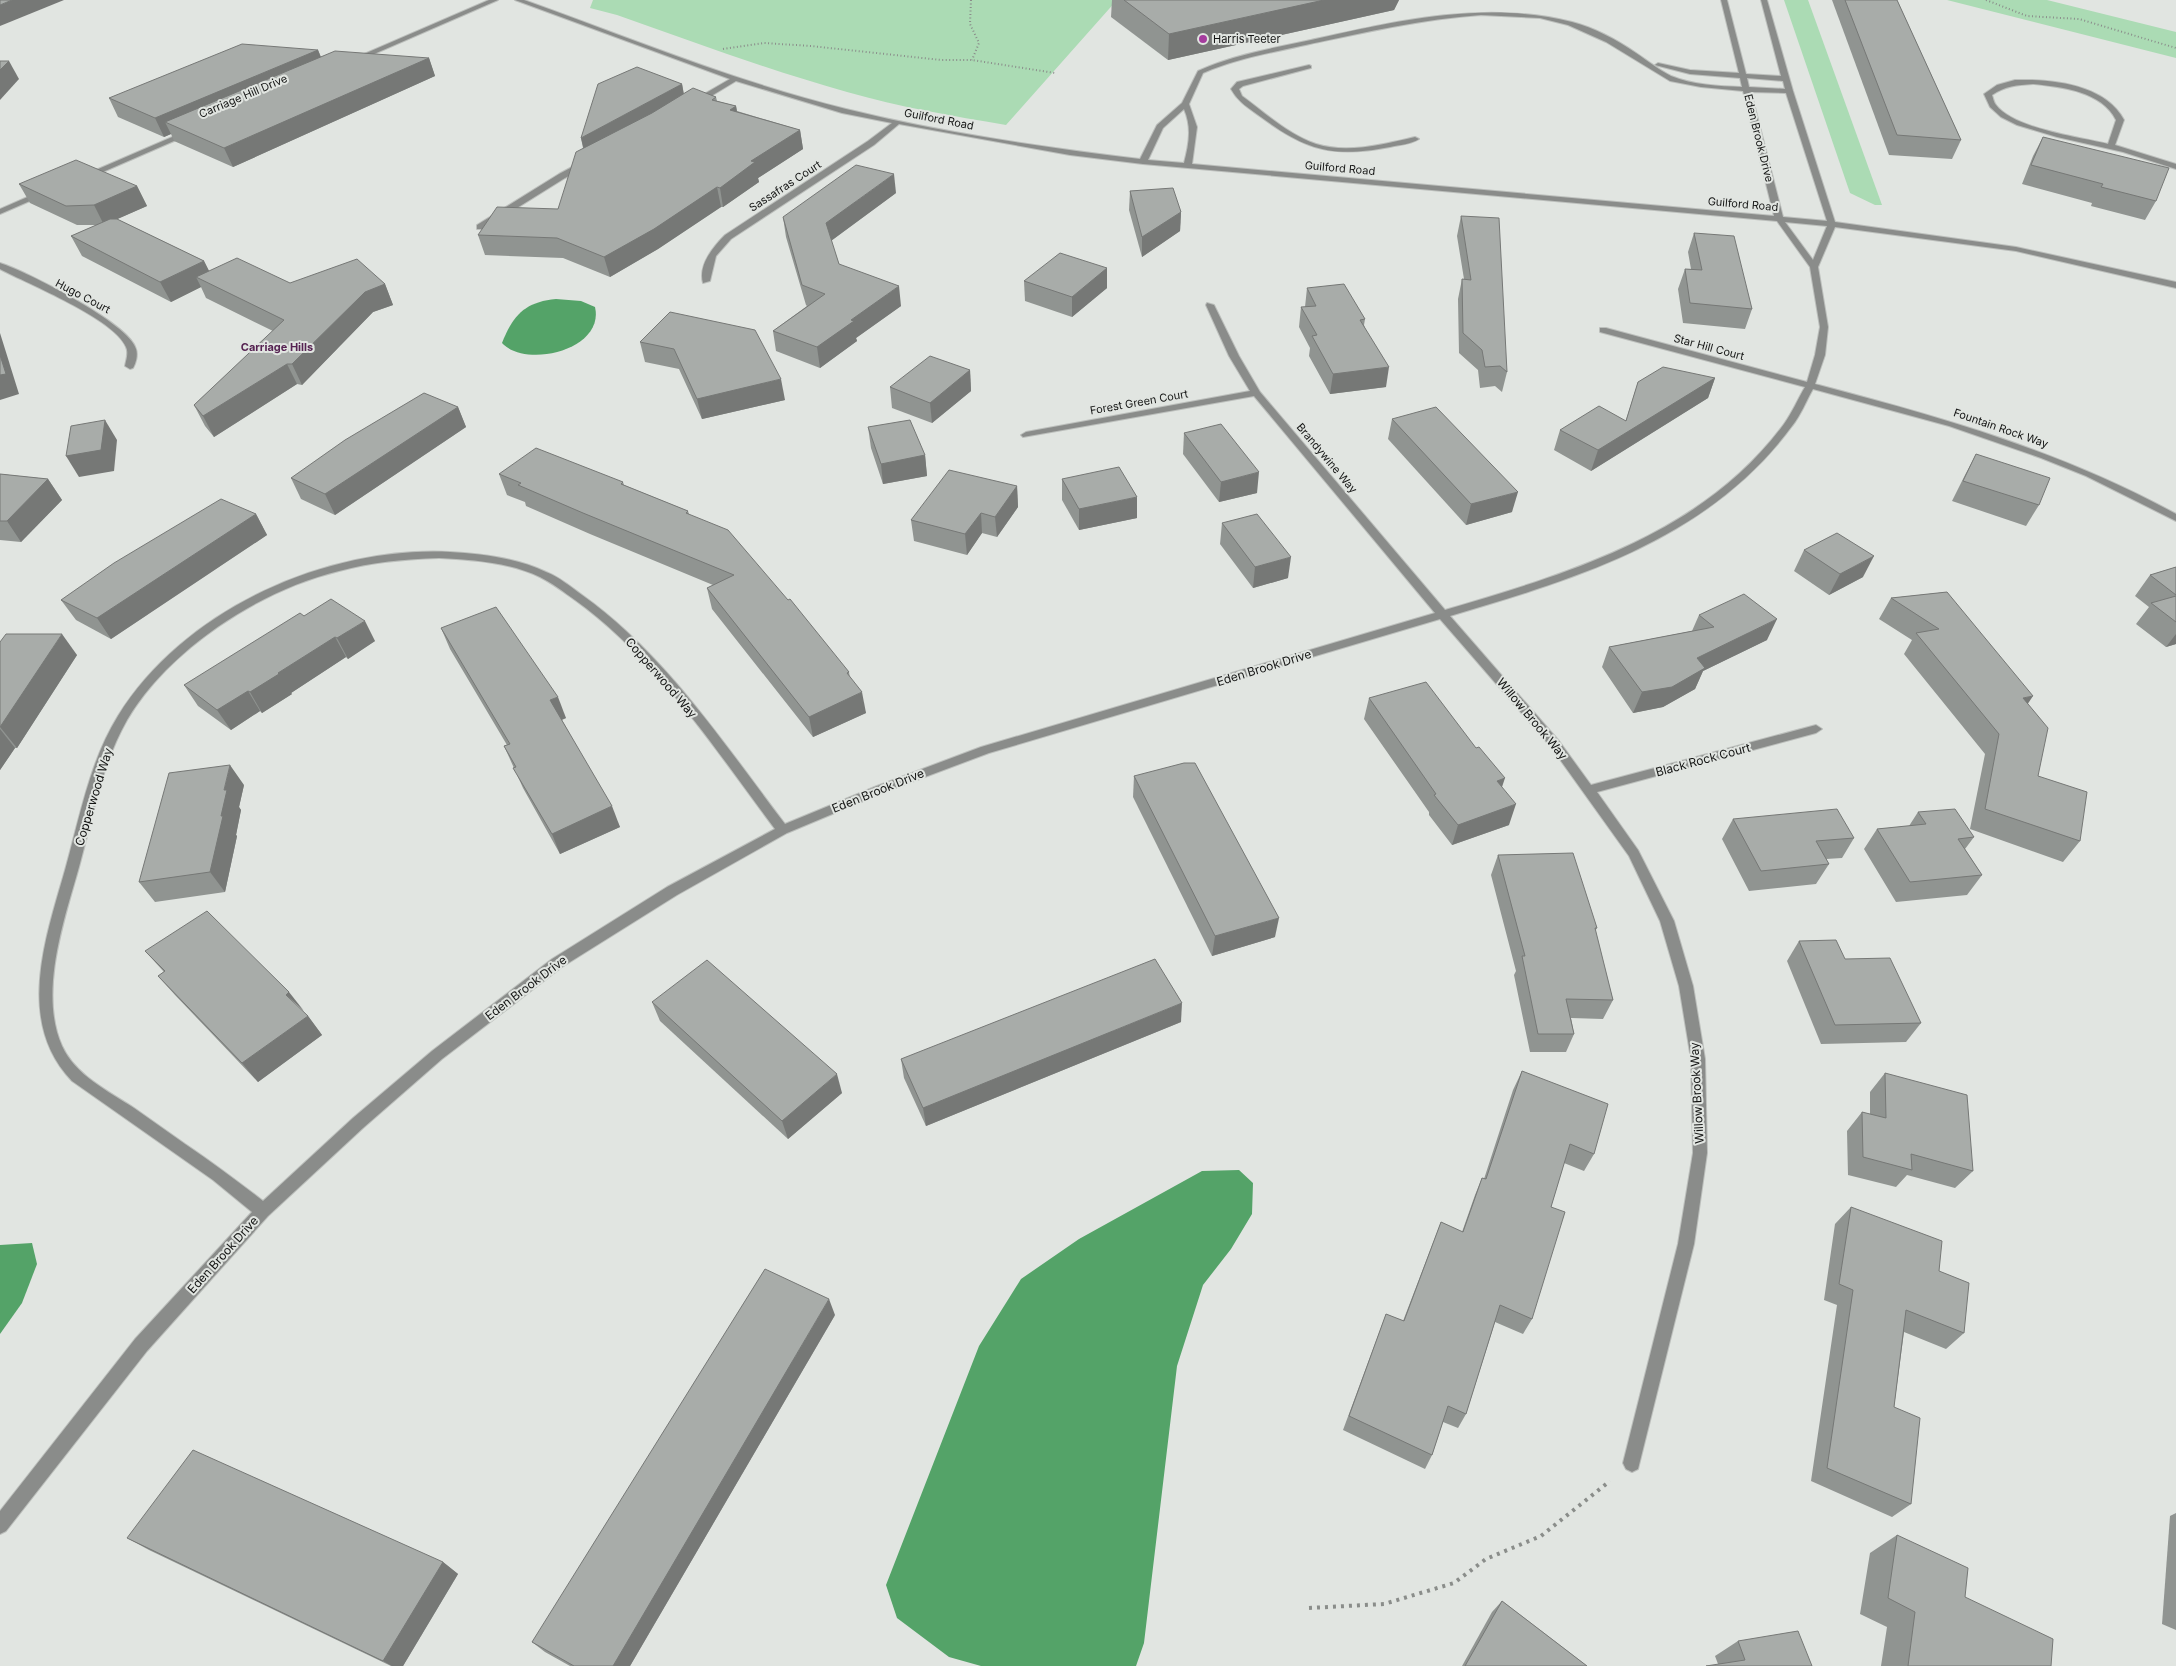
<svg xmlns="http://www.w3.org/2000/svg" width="2176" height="1666" font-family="Inter,sans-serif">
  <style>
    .green { fill: #abdbb4 }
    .water { fill: #54a368 }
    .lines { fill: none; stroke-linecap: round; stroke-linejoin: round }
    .minor-casing { stroke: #bcbfbc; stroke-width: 2 }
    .path-far1 { stroke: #8a8d8a; stroke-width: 2; stroke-dasharray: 1 2.5; stroke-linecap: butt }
    .path { stroke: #8a8d8a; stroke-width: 4; stroke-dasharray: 3 5; stroke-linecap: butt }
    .minor { fill: #8a8c8a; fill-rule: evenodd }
    .wall { fill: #909491 }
    .shaded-wall { fill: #767876 }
    .building { fill: #a8aca9; stroke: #767876 }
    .poi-dot { fill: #a53c9e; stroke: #e1e5e1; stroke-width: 2 }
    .labels { text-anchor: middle; stroke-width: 4; stroke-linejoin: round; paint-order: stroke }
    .far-poi-label { font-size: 11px; fill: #131413; stroke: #e1e5e1; text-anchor: start }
    .far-street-label { font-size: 11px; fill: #131413; stroke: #e1e5e1 }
    .far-neighbourhood-label { font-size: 11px; font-weight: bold; fill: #562352; stroke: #e1e5e1 }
    .street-label { font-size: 12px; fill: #131413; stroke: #e1e5e1 }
  </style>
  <rect width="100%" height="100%" fill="#e1e5e1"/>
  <g class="green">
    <path d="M593,0H1117L1006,125C953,116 899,107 847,92C769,70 693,42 617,15L590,8Z"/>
    <path d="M1784,0H1808L1882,205H1875L1850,193Z"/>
    <path d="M1947,0H2047L2176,32V58Z"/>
  </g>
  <g class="water">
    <path d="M556,299L581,301L595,307C605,350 526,369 502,343C513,315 525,302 556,299Z"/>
    <path d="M1239,1170L1253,1183L1252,1214L1231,1249L1203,1285L1177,1366L1144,1643L1136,1666H981L949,1657L897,1618L886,1585L979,1346L1021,1279L1079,1239L1202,1171Z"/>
    <path d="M32,1243L37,1264L22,1303L0,1334V1245Z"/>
  </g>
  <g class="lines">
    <defs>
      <g id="minor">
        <path d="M489,0H498L89,178L82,176Z"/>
        <path d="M515,0H524C630,38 736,82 846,109C943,133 1042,147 1140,159L1157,125L1182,103L1198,71C1233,55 1273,48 1311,40C1396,21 1485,0 1572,22C1595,28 1617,40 1636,53C1648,61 1659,70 1671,76C1693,85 1719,86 1742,87L1740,78L1690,74L1655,65L1658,63L1690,70L1739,73L1721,0H1727L1746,74L1781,76L1761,0H1767L1793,91L1835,222L2016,247L2176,282V288L2016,251L1835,227L1818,267L1828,327L1825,355L1815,384C1941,417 2061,451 2176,514V521L2086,476L2041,458L1949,426L1813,389C1806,401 1801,415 1792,426C1709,539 1578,578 1450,616L1559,741L1591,785L1816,725L1822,729L1816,733L1597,792L1638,850L1674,921L1693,986L1705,1059L1707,1153L1694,1244L1638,1469L1632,1472L1626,1469L1623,1463L1678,1244L1693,1153L1691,1059L1679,986L1660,921L1629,856L1551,747L1440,619L989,753L885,792L787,833L677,895L562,967L442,1059L363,1128L268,1216L147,1351L6,1531L0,1534V1511L135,1339L252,1212L213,1180L72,1081C19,1026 42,949 61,884C78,828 87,766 118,716C184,609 327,546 450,552C482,554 517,558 546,572C559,577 571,587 582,595C665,654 724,744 785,824L877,786L981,747L1435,613L1254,396L1023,437L1021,435L1026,432L1250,391L1229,356L1206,305L1207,303L1214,305L1239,356L1260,392L1445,610C1570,573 1703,534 1784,424C1792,413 1798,399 1805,387L1600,332V328H1606L1807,382L1815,355L1820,327L1810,267L1777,221L1143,164L1070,155L899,124L874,145L731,239L716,256L710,281L703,283C698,265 713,247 725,235L868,141L892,123L842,113L736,81L655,130L565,178L483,229H477V225L559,174L649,126L730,79ZM1481,15L1540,18L1568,25L1606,42L1670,81L1701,87L1743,91L1774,216L1192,164L1197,127L1189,104L1203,73C1237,58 1275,52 1310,44C1367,32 1423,19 1481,15ZM1747,78L1783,81L1785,89L1749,87ZM1751,92L1786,93L1827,221L1783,217ZM1184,109C1192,127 1189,144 1184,163L1148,160L1163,128ZM1785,222L1827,226L1813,260ZM439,558C473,560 509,562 540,577C552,583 564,592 575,600C657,659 715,749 775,829L667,887L552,959L432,1051L353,1118L263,1201C237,1181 212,1162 185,1144C168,1132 151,1120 134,1108C108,1091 75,1075 62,1046C40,997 61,929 75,881C91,828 99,769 127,720C169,649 260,590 339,571C372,562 405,559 439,558Z"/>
        <path d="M1309,65L1311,66V68L1243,86L1239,89L1242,96C1265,113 1289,135 1316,144C1348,154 1384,144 1415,137L1419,139C1412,144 1399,145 1390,147C1334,158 1307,151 1261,117C1250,109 1238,102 1231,89L1237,82Z"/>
        <path d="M2015,80C2051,79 2105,84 2124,120L2115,145L2176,164V169L2123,152L2057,137L2017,125L2001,117L1990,107L1984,94L1997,85ZM2033,84C2061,87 2102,91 2116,120L2108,144C2080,137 2014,129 1996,105C1994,103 1993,98 1992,95C2005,86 2017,85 2033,84Z"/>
        <path d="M39,192L46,194L0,214V209Z"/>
        <path d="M0,263C26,271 130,324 136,349C138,355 136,363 133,368L130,369L125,366C126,360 129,353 126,347C115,319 28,284 0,269Z"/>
      </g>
    </defs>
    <use href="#minor" class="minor-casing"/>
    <g class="path-far1">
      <path d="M971,0L970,24L979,43L972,60"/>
      <path d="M1986,0L2027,16L2079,19L2176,48"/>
      <path d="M723,49L764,43L811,46L941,60H972L1055,73"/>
    </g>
    <path class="path" d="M1309,1608L1384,1604L1454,1583L1486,1559L1541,1536L1610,1481"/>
    <use href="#minor" class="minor"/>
  </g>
  <g class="wall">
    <path d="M1112,0H1399L1394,10L1168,60L1111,17Z"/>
    <path d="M1832,0H1897L1961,140L1952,159L1889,155Z"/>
    <path d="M318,50L321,57L429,58L435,76L233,167L174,141L171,134L164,137L118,117L109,98Z"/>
    <path d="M682,84L684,94L716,97L717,101L736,106L737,111L800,130L803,149L758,178L759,182L723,207H721L658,249L610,277L563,258L485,255L478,235L558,209L583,148L581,138Z"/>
    <path d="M2043,137L2156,201L2145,220L2091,206L2092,203L2022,184L2033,156Z"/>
    <path d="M19,184L137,186L147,206L117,219L204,261L209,271L290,283L385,284L393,305L373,312L302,385L297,384L214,437L205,426L194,405L273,331L206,298L201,287L171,302L82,256L71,236L97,225H77L30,203Z"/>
    <path d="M1130,191L1181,212L1180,231L1142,257L1129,210Z"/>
    <path d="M896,193L831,241L839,264L901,306L856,338L857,341L820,368L776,351L773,331L807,306L806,305L786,237L783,217Z"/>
    <path d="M1461,216L1507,372L1502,392L1495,386L1480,388L1478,370L1459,353L1458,299L1462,279H1464L1457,236Z"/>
    <path d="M1694,233L1752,309L1745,329L1683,323L1678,289L1685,269H1691L1688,252Z"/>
    <path d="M1107,268V288L1072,317L1025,301L1024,281Z"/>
    <path d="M1307,288L1365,319L1364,325L1386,387L1330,394L1309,356L1310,348L1299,327L1301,307H1305Z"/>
    <path d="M670,312L785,400L702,419L679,369L645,362L640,342Z"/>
    <path d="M970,370L971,391L932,423L892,408L890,387Z"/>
    <path d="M1715,378L1708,398L1591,471L1554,450L1560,430L1626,420L1638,382Z"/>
    <path d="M458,407L466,427L335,515L301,499L291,478Z"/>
    <path d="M1392,419L1512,512L1466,525L1388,439Z"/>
    <path d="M868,427L925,455L927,476L883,484L871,448Z"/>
    <path d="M1184,433L1257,493L1219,502L1183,454Z"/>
    <path d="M1976,454L2039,505L2026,526L1952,501L1965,475Z"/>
    <path d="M0,474L48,479L62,500L21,542L0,540Z"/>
    <path d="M499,474L623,482L624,485L688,511L689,514L849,672L850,678L866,713L813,737L712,609L707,588L713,585L590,534L526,506L525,502L507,495Z"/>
    <path d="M1062,479L1137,518L1079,530L1062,500Z"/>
    <path d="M1017,486L1018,507L997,537L982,533L967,555L914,541L911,520Z"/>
    <path d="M256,514L267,535L111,639L76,620L61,600Z"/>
    <path d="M1222,523L1288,578L1253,588L1220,544Z"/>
    <path d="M1804,550L1863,577L1829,595L1794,571Z"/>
    <path d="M2176,567V644L2166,647L2136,624L2149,607L2135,596L2150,575Z"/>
    <path d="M1947,592L2028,704L2038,776L2080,841L2063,862L1970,829L1985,754L1904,654L1912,640L1879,619L1891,598Z"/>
    <path d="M1699,615L1767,640L1703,671L1695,689L1663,707L1633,713L1602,667L1609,647L1692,631Z"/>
    <path d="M304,616L375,641L348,659L346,657L291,693L292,694L262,713L260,711L231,730L198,706L184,685Z"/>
    <path d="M441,628L566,718L562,720L620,827L560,854L523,788L504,746L507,745L450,649Z"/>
    <path d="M0,642L77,655L17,748H15L0,770Z"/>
    <path d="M1369,698L1502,787L1509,825L1452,845L1429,815V812L1364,719Z"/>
    <path d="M1134,776L1275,937L1212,956L1133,797Z"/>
    <path d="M244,785L239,807L241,810L236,835L237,836L225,892L155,902L139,882Z"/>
    <path d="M1918,812L1974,837L1965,849L1982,875L1967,895L1896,902L1864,849L1877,829L1909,826Z"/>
    <path d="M1733,819L1854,838L1842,858L1826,859L1829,864L1816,884L1749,891L1722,839Z"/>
    <path d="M1498,855L1597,928L1595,931L1613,1000L1603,1019L1571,1018L1574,1034L1566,1052H1530L1514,975L1516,971L1491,875Z"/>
    <path d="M1799,941L1845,959L1921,1023L1906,1042L1821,1044L1787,961Z"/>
    <path d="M145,951L308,1016L322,1035L258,1082L175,995L158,976L164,972Z"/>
    <path d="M652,1002L842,1093L788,1139L660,1021Z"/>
    <path d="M1181,1022L926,1126L904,1078L901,1059Z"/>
    <path d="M1522,1071L1594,1154L1584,1171L1564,1163L1551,1207L1532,1319L1523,1334L1495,1322L1466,1414L1458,1428L1443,1422L1432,1455L1425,1469L1343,1430L1386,1314L1403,1321L1441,1222L1462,1232L1475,1195L1482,1178L1484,1179L1513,1090Z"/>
    <path d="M1885,1073L1973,1171L1955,1188L1907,1175L1896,1187L1848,1175L1847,1131L1862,1112L1870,1115V1092Z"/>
    <path d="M1851,1207L1939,1271L1964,1333L1946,1349L1904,1332L1894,1407L1911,1504L1892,1517L1811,1481L1837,1305L1824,1300L1835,1224Z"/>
    <path d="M835,1315L630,1666H570L545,1652L532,1642Z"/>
    <path d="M2176,1513V1630L2162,1624L2170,1516Z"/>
    <path d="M1897,1535L1965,1597L2051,1666H1881L1887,1627L1860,1614L1870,1553Z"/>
    <path d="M127,1538L443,1562L458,1574L403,1666H391L149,1550Z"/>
    <path d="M1502,1601L1587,1666H1462L1492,1612Z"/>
    <path d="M1738,1641L1812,1666L1718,1664L1715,1656Z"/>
  </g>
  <g class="shaded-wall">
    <path d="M12,0H64L0,26V5Z"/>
    <path d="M1324,0H1399L1394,10L1168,60L1169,34Z"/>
    <path d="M318,50L325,68L165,122L171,134L164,137L155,118Z"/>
    <path d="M429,58L435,76L233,167L224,148Z"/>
    <path d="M9,61L19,79L0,100V70Z"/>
    <path d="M682,84L685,103L586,158L581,138Z"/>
    <path d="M736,106L739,125L730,110Z"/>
    <path d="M800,130L803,149L758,178L759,182L723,207L720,188L751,161Z"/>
    <path d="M894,174L896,193L828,243L826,223Z"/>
    <path d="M137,186L147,206L104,225L94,205Z"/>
    <path d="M717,187L721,207L658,249L610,277L604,257Z"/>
    <path d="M1181,212L1180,231L1142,257V237Z"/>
    <path d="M204,261L214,281L196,277L201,287L171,302L160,282Z"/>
    <path d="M1107,268V288L1072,317V297Z"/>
    <path d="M385,284L393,305L373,312L302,385L292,364L365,292Z"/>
    <path d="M899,286L901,306L856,338L857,341L820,368L817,347L851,320Z"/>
    <path d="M0,333L19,394L0,400Z"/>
    <path d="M287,364L297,384L214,437L203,416Z"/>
    <path d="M1389,367L1386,387L1330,394L1333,374Z"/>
    <path d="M970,370L971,391L932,423L930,403Z"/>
    <path d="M1715,378L1708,398L1591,471L1598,450Z"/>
    <path d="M781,379L785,400L702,419L697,399Z"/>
    <path d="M458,407L466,427L335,515L325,494Z"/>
    <path d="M105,420L117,440L114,471L79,477L66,456Z"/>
    <path d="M925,455L927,476L883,484L881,464Z"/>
    <path d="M1259,472L1257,493L1219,502L1221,482Z"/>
    <path d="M48,479L62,500L21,542L7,521Z"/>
    <path d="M1017,486L1018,507L997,537L995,517Z"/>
    <path d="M1518,492L1512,512L1466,525L1471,504Z"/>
    <path d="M1137,497V518L1079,530V509Z"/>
    <path d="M981,513L982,533L967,555L965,534Z"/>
    <path d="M256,514L267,535L111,639L97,618Z"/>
    <path d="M1874,556L1863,577L1829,595L1840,574Z"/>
    <path d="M1291,557L1288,578L1253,588L1255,567Z"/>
    <path d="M1777,619L1767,640L1703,671L1695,689L1663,707L1633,713L1642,692L1697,658Z"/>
    <path d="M365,621L375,641L348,659L337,638Z"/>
    <path d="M62,634L77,655L17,748L0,727Z"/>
    <path d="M2176,634V644L2166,647Z"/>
    <path d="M335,637L346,657L291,693L292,694L262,713L250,692L278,673Z"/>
    <path d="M248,691L260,711L231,730L217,710Z"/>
    <path d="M862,692L866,713L813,737L809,717Z"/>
    <path d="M2033,696L2019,717L2023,698Z"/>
    <path d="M558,697L566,718L558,721L550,700Z"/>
    <path d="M0,729L15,748L0,770Z"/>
    <path d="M230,765L244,785L239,807L241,810L236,835L237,836L225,892L210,872L221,816L224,790Z"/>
    <path d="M1505,778L1498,799L1497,781Z"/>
    <path d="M1516,804L1509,825L1452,845L1458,825Z"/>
    <path d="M612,806L620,827L560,854L552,834Z"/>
    <path d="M1279,918L1275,937L1212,956L1215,936Z"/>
    <path d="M289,992L304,1011L286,995Z"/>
    <path d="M1182,1003L1181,1022L926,1126L923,1108Z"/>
    <path d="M308,1016L322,1035L258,1082L242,1063Z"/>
    <path d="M837,1074L842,1093L788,1139L782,1121Z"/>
    <path d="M829,1299L835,1315L630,1666H613Z"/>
    <path d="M443,1562L458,1574L403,1666H392L383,1661Z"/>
  </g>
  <g class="building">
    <path d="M0,0H12L0,5Z"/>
    <path d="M1124,0H1324L1169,34Z"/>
    <path d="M1845,0H1897L1961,140L1897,135Z"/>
    <path d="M242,44L318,50L155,118L109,98Z"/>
    <path d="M335,51L429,58L224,148L165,122Z"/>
    <path d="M0,61H9L0,70Z"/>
    <path d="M637,67L682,84L581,138L598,84Z"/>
    <path d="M693,88L716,97L712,100L736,106L730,110L800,130L751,161L755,162L720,188L717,187L654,229L604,257L557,238L478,235L497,207L558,209L576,152L652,113Z"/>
    <path d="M2043,137L2169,168L2156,201L2101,187L2103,184L2031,165Z"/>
    <path d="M76,160L137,186L94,205L66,206L19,184Z"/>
    <path d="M856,165L894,174L826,223L839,264L899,286L851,320L854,321L817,347L773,331L825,294L802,285L783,217Z"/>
    <path d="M1173,188L1181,212L1142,237L1130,191Z"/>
    <path d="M1461,216L1499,218L1507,372L1500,366L1485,367L1482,350L1463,333L1462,279L1471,280Z"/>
    <path d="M110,219H117L204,261L160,282L71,236Z"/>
    <path d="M1694,233L1734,236L1752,309L1690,303L1685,269L1702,270Z"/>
    <path d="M1060,253L1107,268L1072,297L1024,281Z"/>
    <path d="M237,258L290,283L357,259L385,284L365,292L292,364H287L203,416L194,405L284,320L196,277Z"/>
    <path d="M1344,284L1365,319L1360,320L1389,367L1333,374L1312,336L1317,335L1301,307L1316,306L1307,288Z"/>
    <path d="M670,312L755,330L781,379L697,399L674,349L640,342Z"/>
    <path d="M0,355L6,374L0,375Z"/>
    <path d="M930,356L970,370L930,403L890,387Z"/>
    <path d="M1663,367L1715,378L1598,450L1560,430L1599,406L1626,421L1638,382Z"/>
    <path d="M424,393L458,407L325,494L291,478L345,440Z"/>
    <path d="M1436,407L1518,492L1471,504L1392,419Z"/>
    <path d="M105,420L101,450L66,456L71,426Z"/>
    <path d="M910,420L925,455L881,464L868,427Z"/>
    <path d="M1221,424L1259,472L1221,482L1184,433Z"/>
    <path d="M536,448L623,482L621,484L688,511L686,513L728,530L788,600L790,599L849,672L847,673L862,692L809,717L707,588L734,575L583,513L518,485L521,483L499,474Z"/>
    <path d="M1976,454L2050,478L2039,505L1963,481Z"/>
    <path d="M1119,467L1137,497L1079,509L1062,479Z"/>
    <path d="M949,470L1017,486L995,517L981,513L965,534L911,520Z"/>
    <path d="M0,474L48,479L7,521H0Z"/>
    <path d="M221,499L256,514L97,618L61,600L114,563Z"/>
    <path d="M1257,514L1291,557L1255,567L1222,523Z"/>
    <path d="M1837,533L1874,556L1840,574L1804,550Z"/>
    <path d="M2176,567V595L2150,575Z"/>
    <path d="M1947,592L2033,696L2023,698L2048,728L2038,776L2087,792L2080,841L1985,809L1999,734L1916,633L1939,629L1891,598Z"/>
    <path d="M1744,594L1777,619L1697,658L1705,668L1672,687L1642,692L1609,647L1714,627L1699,615Z"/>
    <path d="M2176,596V622L2151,603Z"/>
    <path d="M331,599L365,621L337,638L335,637L278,673L279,674L250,692L248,691L217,710L184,685L300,613L304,616Z"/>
    <path d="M496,607L558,697L550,700L612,806L552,834L513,768L516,767L504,746L510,744L441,628Z"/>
    <path d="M6,634H62L0,727V642Z"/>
    <path d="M1426,682L1476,748L1479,747L1505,778L1497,781L1516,804L1458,825L1434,795L1436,794L1369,698Z"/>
    <path d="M1184,763H1195L1279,918L1215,936L1134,776Z"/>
    <path d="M230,765L224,790H227L221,816H223L210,872L139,882L169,773Z"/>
    <path d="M1837,809L1854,838L1816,841L1829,864L1761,871L1733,819Z"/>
    <path d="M1955,809L1974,837L1958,839L1982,875L1910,882L1877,829L1926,824L1918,812Z"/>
    <path d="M1573,853L1597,928H1595L1613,1000L1566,999L1574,1034H1538L1522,956H1525L1498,855Z"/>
    <path d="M207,911L289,992L286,995L308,1016L242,1063L158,976L165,971L145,951Z"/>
    <path d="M1836,940L1845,959L1890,958L1921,1023L1835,1025L1799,941Z"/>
    <path d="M1155,959L1182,1003L923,1108L901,1059Z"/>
    <path d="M707,960L837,1074L782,1121L652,1002Z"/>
    <path d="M1522,1071L1608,1104L1594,1154L1570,1144L1551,1207L1565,1212L1532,1319L1500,1305L1466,1414L1448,1406L1432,1455L1349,1416L1386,1314L1404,1321L1441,1222L1463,1232L1482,1178L1486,1179Z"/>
    <path d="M1885,1073L1967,1095L1973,1171L1911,1154L1912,1170L1863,1157L1862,1112L1886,1118Z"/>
    <path d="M1851,1207L1942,1241L1939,1271L1969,1283L1964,1333L1906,1310L1894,1407L1920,1418L1911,1504L1827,1468L1853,1290L1839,1284Z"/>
    <path d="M765,1269L829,1299L613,1666H574L532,1642Z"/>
    <path d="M193,1450L443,1562L383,1661L127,1538Z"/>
    <path d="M1897,1535L1968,1568L1965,1597L2053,1639L2051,1666H1908L1915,1612L1888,1598Z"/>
    <path d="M1502,1601L1587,1666H1465Z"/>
    <path d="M1798,1631L1812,1666H1706L1745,1660L1738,1641Z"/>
  </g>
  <circle class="poi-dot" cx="1203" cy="39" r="5"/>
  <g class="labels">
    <g class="far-poi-label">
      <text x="1213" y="43">Harris Teeter</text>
    </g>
    <g class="far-street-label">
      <text transform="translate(243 96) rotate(-23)" y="4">Carriage Hill Drive</text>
      <text transform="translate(939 119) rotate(11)" y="4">Guilford Road</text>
      <text transform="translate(1759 138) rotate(76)" y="4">Eden Brook Drive</text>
      <text transform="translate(1340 168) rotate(5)" y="4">Guilford Road</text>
      <text transform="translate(785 186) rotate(-33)" y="4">Sassafras Court</text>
      <text transform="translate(1743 204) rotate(5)" y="4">Guilford Road</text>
      <text transform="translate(83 296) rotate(28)" y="4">Hugo Court</text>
      <text transform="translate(1709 347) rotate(15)" y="4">Star Hill Court</text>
      <text transform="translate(1139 402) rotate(-10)" y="4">Forest Green Court</text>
      <text transform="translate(2001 428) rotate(19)" y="4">Fountain Rock Way</text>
      <text transform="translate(1327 458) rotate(50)" y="4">Brandywine Way</text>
    </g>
    <g class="far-neighbourhood-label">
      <text x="277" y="351">Carriage Hills</text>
    </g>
    <g class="street-label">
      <text transform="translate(1264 668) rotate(-17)" y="4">Eden Brook Drive</text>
      <text transform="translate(661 678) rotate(49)" y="4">Copperwood Way</text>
      <text transform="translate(1532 719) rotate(50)" y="4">Willow Brook Way</text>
      <text transform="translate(1703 760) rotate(-15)" y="4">Black Rock Court</text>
      <text transform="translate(878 791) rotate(-22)" y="4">Eden Brook Drive</text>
      <text transform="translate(94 797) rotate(-73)" y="4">Copperwood Way</text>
      <text transform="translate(526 988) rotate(-37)" y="4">Eden Brook Drive</text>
      <text transform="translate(1697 1093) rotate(-93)" y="4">Willow Brook Way</text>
      <text transform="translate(223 1255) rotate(-48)" y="4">Eden Brook Drive</text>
    </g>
  </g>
</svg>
